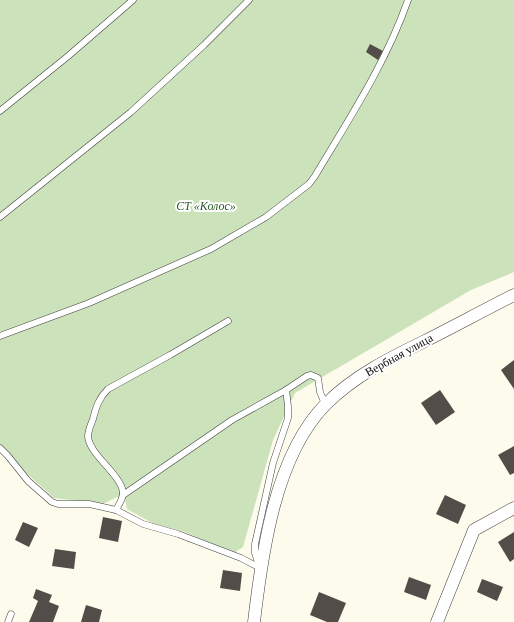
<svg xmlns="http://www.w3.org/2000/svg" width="514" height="622" font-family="'Times New Roman',serif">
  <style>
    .green { fill: #cbe2ba }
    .building { fill: #524d49 }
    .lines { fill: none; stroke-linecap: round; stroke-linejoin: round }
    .lane-casing { stroke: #3e3e3e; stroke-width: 7 }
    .street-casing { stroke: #3e3e3e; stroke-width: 13 }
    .lane { stroke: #fff; stroke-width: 6 }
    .street { stroke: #fff; stroke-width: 12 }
    .labels { text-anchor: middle; stroke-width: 4; stroke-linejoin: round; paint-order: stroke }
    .park-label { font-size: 12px; font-style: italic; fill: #2a5a24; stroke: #fff }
    .street-label { font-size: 12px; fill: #0b0b0b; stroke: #fff }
  </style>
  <rect width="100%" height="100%" fill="#fdfbeb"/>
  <path class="green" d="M0,0H514V272L471,290L295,393L273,440L243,547L234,553L182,531L154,524L127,509L125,500L117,497L103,504L54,498L25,472L0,445Z"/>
  <g class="building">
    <path d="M370,44L383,51L378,60L366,52Z"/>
    <path d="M514,360V389L501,370Z"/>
    <path d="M440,390L455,412L436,425L421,403Z"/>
    <path d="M514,446V473L510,475L498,455Z"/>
    <path d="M445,495L466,505L458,524L436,514Z"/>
    <path d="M103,517L122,521L118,542L99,538Z"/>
    <path d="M23,522L38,528L29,547L15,540Z"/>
    <path d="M514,532V559L510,562L498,542Z"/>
    <path d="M55,549L76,552L74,569L52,566Z"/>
    <path d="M223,570L242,573L240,591L220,588Z"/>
    <path d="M409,577L431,585L426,600L404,592Z"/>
    <path d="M482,579L503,587L497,601L477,592Z"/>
    <path d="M36,589L52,595L49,602L59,606L53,622H29L38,601L33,598Z"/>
    <path d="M319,592L346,603L338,622H327L310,615Z"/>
    <path d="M86,605L102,610L99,622H81Z"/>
  </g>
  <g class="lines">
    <defs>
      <g id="lane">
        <path d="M0,111L67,57L133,0"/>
        <path d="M0,217L131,112L204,45L249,0"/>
        <path d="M0,336L89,303L211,249L266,217L309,184L315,176C349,119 386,63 408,0"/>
        <path d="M0,448L8,456L28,481L52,502L58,504H89L116,510L143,524L178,534L241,558L260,568"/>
        <path d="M123,495L232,420L286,390L307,376L311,375L318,378L320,392L325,404"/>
        <path d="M116,510C118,506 123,499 123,493C122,475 89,455 88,436C88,431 91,424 93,419C96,407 99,398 108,389L170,355L228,321"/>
        <path d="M259,566L255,553V544L273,463L288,418V406L286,390"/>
        <path d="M8,622L11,614"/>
      </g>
      <g id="street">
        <path d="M254,622C262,553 275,455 326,404C354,376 390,358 425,341C455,326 484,310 514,295"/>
        <path d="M437,622L474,530L514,508"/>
      </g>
    </defs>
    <use href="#lane" class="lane-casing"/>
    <use href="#street" class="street-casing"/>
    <use href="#lane" class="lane"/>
    <use href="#street" class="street"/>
  </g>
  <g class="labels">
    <g class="park-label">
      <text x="206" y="210">СТ «Колос»</text>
    </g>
    <g class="street-label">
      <text transform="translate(399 355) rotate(-29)" y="4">Вербная улица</text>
    </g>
  </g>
</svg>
